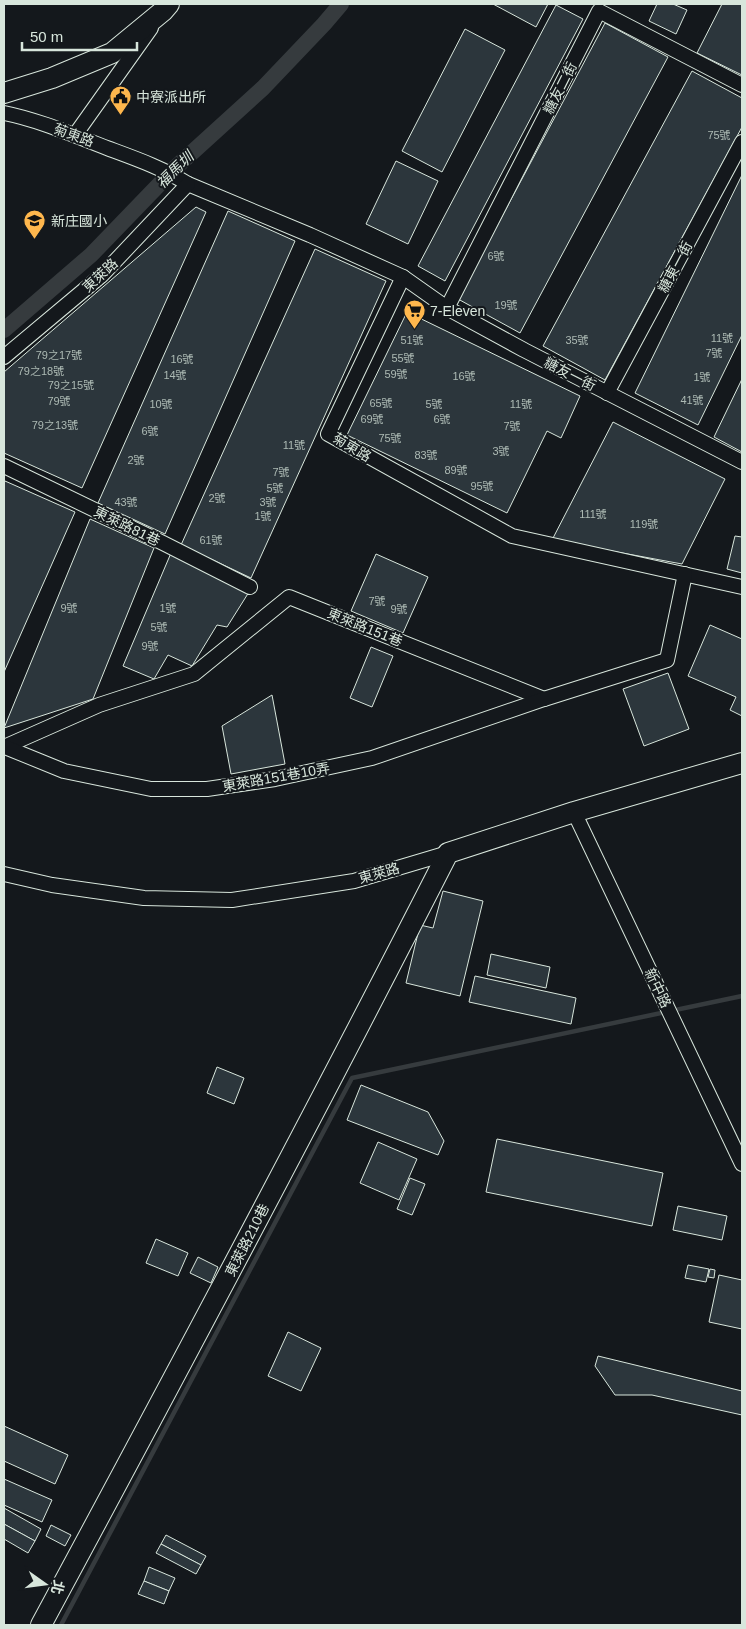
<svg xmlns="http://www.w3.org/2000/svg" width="746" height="1629" font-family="Arial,'Noto Sans TC',sans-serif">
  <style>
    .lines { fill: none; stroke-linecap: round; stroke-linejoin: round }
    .stream { stroke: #363b3e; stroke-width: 4.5 }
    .canal { stroke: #363b3e; stroke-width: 16 }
    .building { fill: #2c363c; stroke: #d8e6dc }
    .street-casing { stroke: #d8e6dc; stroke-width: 16 }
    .secondary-casing { stroke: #d8e6dc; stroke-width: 22 }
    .street { stroke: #14181c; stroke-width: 14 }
    .secondary { stroke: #14181c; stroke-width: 20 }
    .labels { text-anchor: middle; stroke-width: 4; stroke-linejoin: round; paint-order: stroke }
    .number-label { font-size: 11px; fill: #adbab4 }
    .street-label { font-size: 14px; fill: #d8e6dc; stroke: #14181c }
    .poi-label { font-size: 14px; fill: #d8e6dc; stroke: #14181c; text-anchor: start }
    .water-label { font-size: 15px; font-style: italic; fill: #d8e6dc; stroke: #14181c }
  </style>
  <rect width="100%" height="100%" fill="#14181c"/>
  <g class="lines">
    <path class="stream" d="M61,1625L352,1078L742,996"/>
    <path class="canal" d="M4,330L91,255L175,168L263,88L324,24L341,4"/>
  </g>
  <g class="building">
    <path d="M493,4H548L536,27Z"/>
    <path d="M657,4H673L687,10L676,34L649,21Z"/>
    <path d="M722,4H742V75L697,53Z"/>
    <path d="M556,5L583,19L445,281L418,266Z"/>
    <path d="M605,23L668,57L520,333L458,299Z"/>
    <path d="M465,29L505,50L442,172L402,151Z"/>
    <path d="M692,71L742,98V127L605,380L543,346Z"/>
    <path d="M396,161L438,181L408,244L366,224Z"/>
    <path d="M742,175V335L698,425L635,393Z"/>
    <path d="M196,207L206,212L82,488L4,453V372Z"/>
    <path d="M228,211L295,241L165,534L98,503Z"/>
    <path d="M315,249L386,281L251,578L181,545Z"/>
    <path d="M407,312L580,396L561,438L547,431L507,513L347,435Z"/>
    <path d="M742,379V452L714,437Z"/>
    <path d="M613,422L725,479L682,564L552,540Z"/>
    <path d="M5,481L75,512L4,672V483Z"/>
    <path d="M90,519L154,548L93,699L4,728Z"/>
    <path d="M735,536L742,537V573L727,569Z"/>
    <path d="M171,553L249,592L227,627L217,625L192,666L168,655L154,679L123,666Z"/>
    <path d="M376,554L428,577L403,633L351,611Z"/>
    <path d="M710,625L742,639V716L730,710L736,697L688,676Z"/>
    <path d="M371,647L393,656L372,707L350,698Z"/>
    <path d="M668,673L689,729L644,746L623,689Z"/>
    <path d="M272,695L285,764L231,774L222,726Z"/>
    <path d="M443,891L483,901L460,996L406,983L420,925L433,928Z"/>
    <path d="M491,954L550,967L546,988L487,975Z"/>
    <path d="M475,976L576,998L571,1024L469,1002Z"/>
    <path d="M217,1067L244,1078L234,1104L207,1093Z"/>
    <path d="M361,1085L428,1112L444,1141L438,1155L347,1120Z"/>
    <path d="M497,1139L663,1173L652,1226L486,1192Z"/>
    <path d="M378,1142L417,1159L399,1200L360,1183Z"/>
    <path d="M410,1178L425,1184L412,1215L397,1209Z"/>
    <path d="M678,1206L727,1216L722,1240L673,1230Z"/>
    <path d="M156,1239L188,1253L178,1276L146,1263Z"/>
    <path d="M198,1257L218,1267L211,1283L190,1273Z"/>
    <path d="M688,1265L709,1269L706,1282L685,1278Z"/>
    <path d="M710,1269L715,1270L714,1278L708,1277Z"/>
    <path d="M719,1275L742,1280V1329L709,1322Z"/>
    <path d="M288,1332L321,1348L301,1391L268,1376Z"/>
    <path d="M598,1356L742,1391V1415L652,1395H615L595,1366Z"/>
    <path d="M4,1426L68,1455L55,1484L4,1461Z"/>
    <path d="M4,1479L52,1500L42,1522L4,1505Z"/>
    <path d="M4,1508L41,1529L35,1541L4,1524Z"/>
    <path d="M4,1524L35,1541L28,1553L4,1539Z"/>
    <path d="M51,1525L71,1535L65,1546L46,1536Z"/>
    <path d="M166,1535L206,1556L201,1565L161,1544Z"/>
    <path d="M161,1544L201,1565L196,1574L156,1553Z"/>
    <path d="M149,1567L175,1578L169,1591L144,1581Z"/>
    <path d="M144,1581L169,1591L164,1604L138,1594Z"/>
  </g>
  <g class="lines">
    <defs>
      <g id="street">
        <path d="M4,113C39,120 73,135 107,148C134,158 163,168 188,184L310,235L403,277L447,308L524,350L742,462"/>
        <path d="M75,135L151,28"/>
        <path d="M403,277L328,434L512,536L742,587"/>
        <path d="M447,308L599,11L742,85"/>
        <path d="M4,357L102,275L188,184"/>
        <path d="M607,393L742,142"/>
        <path d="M4,466L163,543L250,587"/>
        <path d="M4,747L99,705L194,674L289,597L544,699"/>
        <path d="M5,747L64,771L151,789H207L275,779L372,758L544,699L667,660L685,574"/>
        <path d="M574,812L742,1164"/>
        <path d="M4,874L52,885L144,898L232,900L354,881L448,853"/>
      </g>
      <g id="secondary">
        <path d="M4,93L52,78L112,53L163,11L169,4"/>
        <path d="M41,1625C179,1369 316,1112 448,853L574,812L742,763"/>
      </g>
    </defs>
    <use href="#street" class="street-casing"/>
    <use href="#secondary" class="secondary-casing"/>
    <use href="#street" class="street"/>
    <use href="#secondary" class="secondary"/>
  </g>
  <defs>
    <symbol id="civic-pin" viewBox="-11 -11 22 30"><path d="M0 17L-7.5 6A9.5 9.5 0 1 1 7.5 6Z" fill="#ffb74d" stroke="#14181c"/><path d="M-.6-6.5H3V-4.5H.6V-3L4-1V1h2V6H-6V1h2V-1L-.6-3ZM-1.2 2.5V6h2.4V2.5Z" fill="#111"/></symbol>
    <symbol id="school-pin" viewBox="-11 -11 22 30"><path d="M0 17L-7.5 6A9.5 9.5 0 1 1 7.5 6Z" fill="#ffb74d" stroke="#14181c"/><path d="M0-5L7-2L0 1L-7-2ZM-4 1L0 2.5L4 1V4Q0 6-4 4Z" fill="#111"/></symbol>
    <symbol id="supermarket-pin" viewBox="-11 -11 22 30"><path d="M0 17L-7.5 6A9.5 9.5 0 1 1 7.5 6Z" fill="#ffb74d" stroke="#14181c"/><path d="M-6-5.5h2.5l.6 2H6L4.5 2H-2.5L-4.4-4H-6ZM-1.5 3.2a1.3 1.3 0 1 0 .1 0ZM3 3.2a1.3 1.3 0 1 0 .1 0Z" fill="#111"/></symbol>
  </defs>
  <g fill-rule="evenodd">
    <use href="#civic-pin" x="108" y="84" width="25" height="34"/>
    <use href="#school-pin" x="22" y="208" width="25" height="34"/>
    <use href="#supermarket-pin" x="402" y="298" width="25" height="34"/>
  </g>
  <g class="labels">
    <g class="number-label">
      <text x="719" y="139">75號</text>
      <text x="496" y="260">6號</text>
      <text x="506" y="309">19號</text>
      <text x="722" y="342">11號</text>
      <text x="412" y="344">51號</text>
      <text x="577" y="344">35號</text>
      <text x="714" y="357">7號</text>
      <text x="59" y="359">79之17號</text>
      <text x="403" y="362">55號</text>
      <text x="182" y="363">16號</text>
      <text x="41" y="375">79之18號</text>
      <text x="396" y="378">59號</text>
      <text x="175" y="379">14號</text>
      <text x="464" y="380">16號</text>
      <text x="702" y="381">1號</text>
      <text x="71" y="389">79之15號</text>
      <text x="692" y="404">41號</text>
      <text x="59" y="405">79號</text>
      <text x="381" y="407">65號</text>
      <text x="161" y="408">10號</text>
      <text x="434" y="408">5號</text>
      <text x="521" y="408">11號</text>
      <text x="372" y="423">69號</text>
      <text x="442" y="423">6號</text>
      <text x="55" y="429">79之13號</text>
      <text x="512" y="430">7號</text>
      <text x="150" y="435">6號</text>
      <text x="390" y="442">75號</text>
      <text x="294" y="449">11號</text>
      <text x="501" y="455">3號</text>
      <text x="426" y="459">83號</text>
      <text x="136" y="464">2號</text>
      <text x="456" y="474">89號</text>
      <text x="281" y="476">7號</text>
      <text x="482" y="490">95號</text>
      <text x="275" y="492">5號</text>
      <text x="217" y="502">2號</text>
      <text x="126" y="506">43號</text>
      <text x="268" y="506">3號</text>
      <text x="593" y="518">111號</text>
      <text x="263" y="520">1號</text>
      <text x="644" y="528">119號</text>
      <text x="211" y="544">61號</text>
      <text x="377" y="605">7號</text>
      <text x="69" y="612">9號</text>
      <text x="168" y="612">1號</text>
      <text x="399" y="613">9號</text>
      <text x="159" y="631">5號</text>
      <text x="150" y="650">9號</text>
    </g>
    <g class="street-label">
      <text transform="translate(560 88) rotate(-63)" y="5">糖友二街</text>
      <text transform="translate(74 135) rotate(20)" y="5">菊東路</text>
      <text transform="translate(675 267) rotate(-62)" y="5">糖東一街</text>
      <text transform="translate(100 275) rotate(-43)" y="5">東萊路</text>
      <text transform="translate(570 374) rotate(27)" y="5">糖友一街</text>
      <text transform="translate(352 447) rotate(31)" y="5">菊東路</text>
      <text transform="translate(127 526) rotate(26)" y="5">東萊路81巷</text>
      <text transform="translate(365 627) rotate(22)" y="5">東萊路151巷</text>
      <text transform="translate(276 777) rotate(-10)" y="5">東萊路151巷10弄</text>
      <text transform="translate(379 873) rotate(-16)" y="5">東萊路</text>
      <text transform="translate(658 988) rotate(64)" y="5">新中路</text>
      <text transform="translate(247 1240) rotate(-63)" y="5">東萊路210巷</text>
    </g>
    <g class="poi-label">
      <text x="136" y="102">中寮派出所</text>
      <text x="51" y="226">新庄國小</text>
      <text x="430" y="316">7-Eleven</text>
    </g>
    <g class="water-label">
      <text transform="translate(175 170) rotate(-44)" y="5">福馬圳</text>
    </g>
  </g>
  <rect width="746" height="1629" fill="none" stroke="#d8e6dc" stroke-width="10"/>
  <g transform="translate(45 1584) rotate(104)" stroke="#14181c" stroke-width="4" paint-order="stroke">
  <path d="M0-4L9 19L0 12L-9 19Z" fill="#d8e6dc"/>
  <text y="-8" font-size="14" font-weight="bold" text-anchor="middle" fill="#d8e6dc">北</text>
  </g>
  <path d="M22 42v8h115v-8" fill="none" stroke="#d8e6dc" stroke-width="2.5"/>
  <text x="30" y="42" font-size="15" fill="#d8e6dc" stroke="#14181c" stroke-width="4" paint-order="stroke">50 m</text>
</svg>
